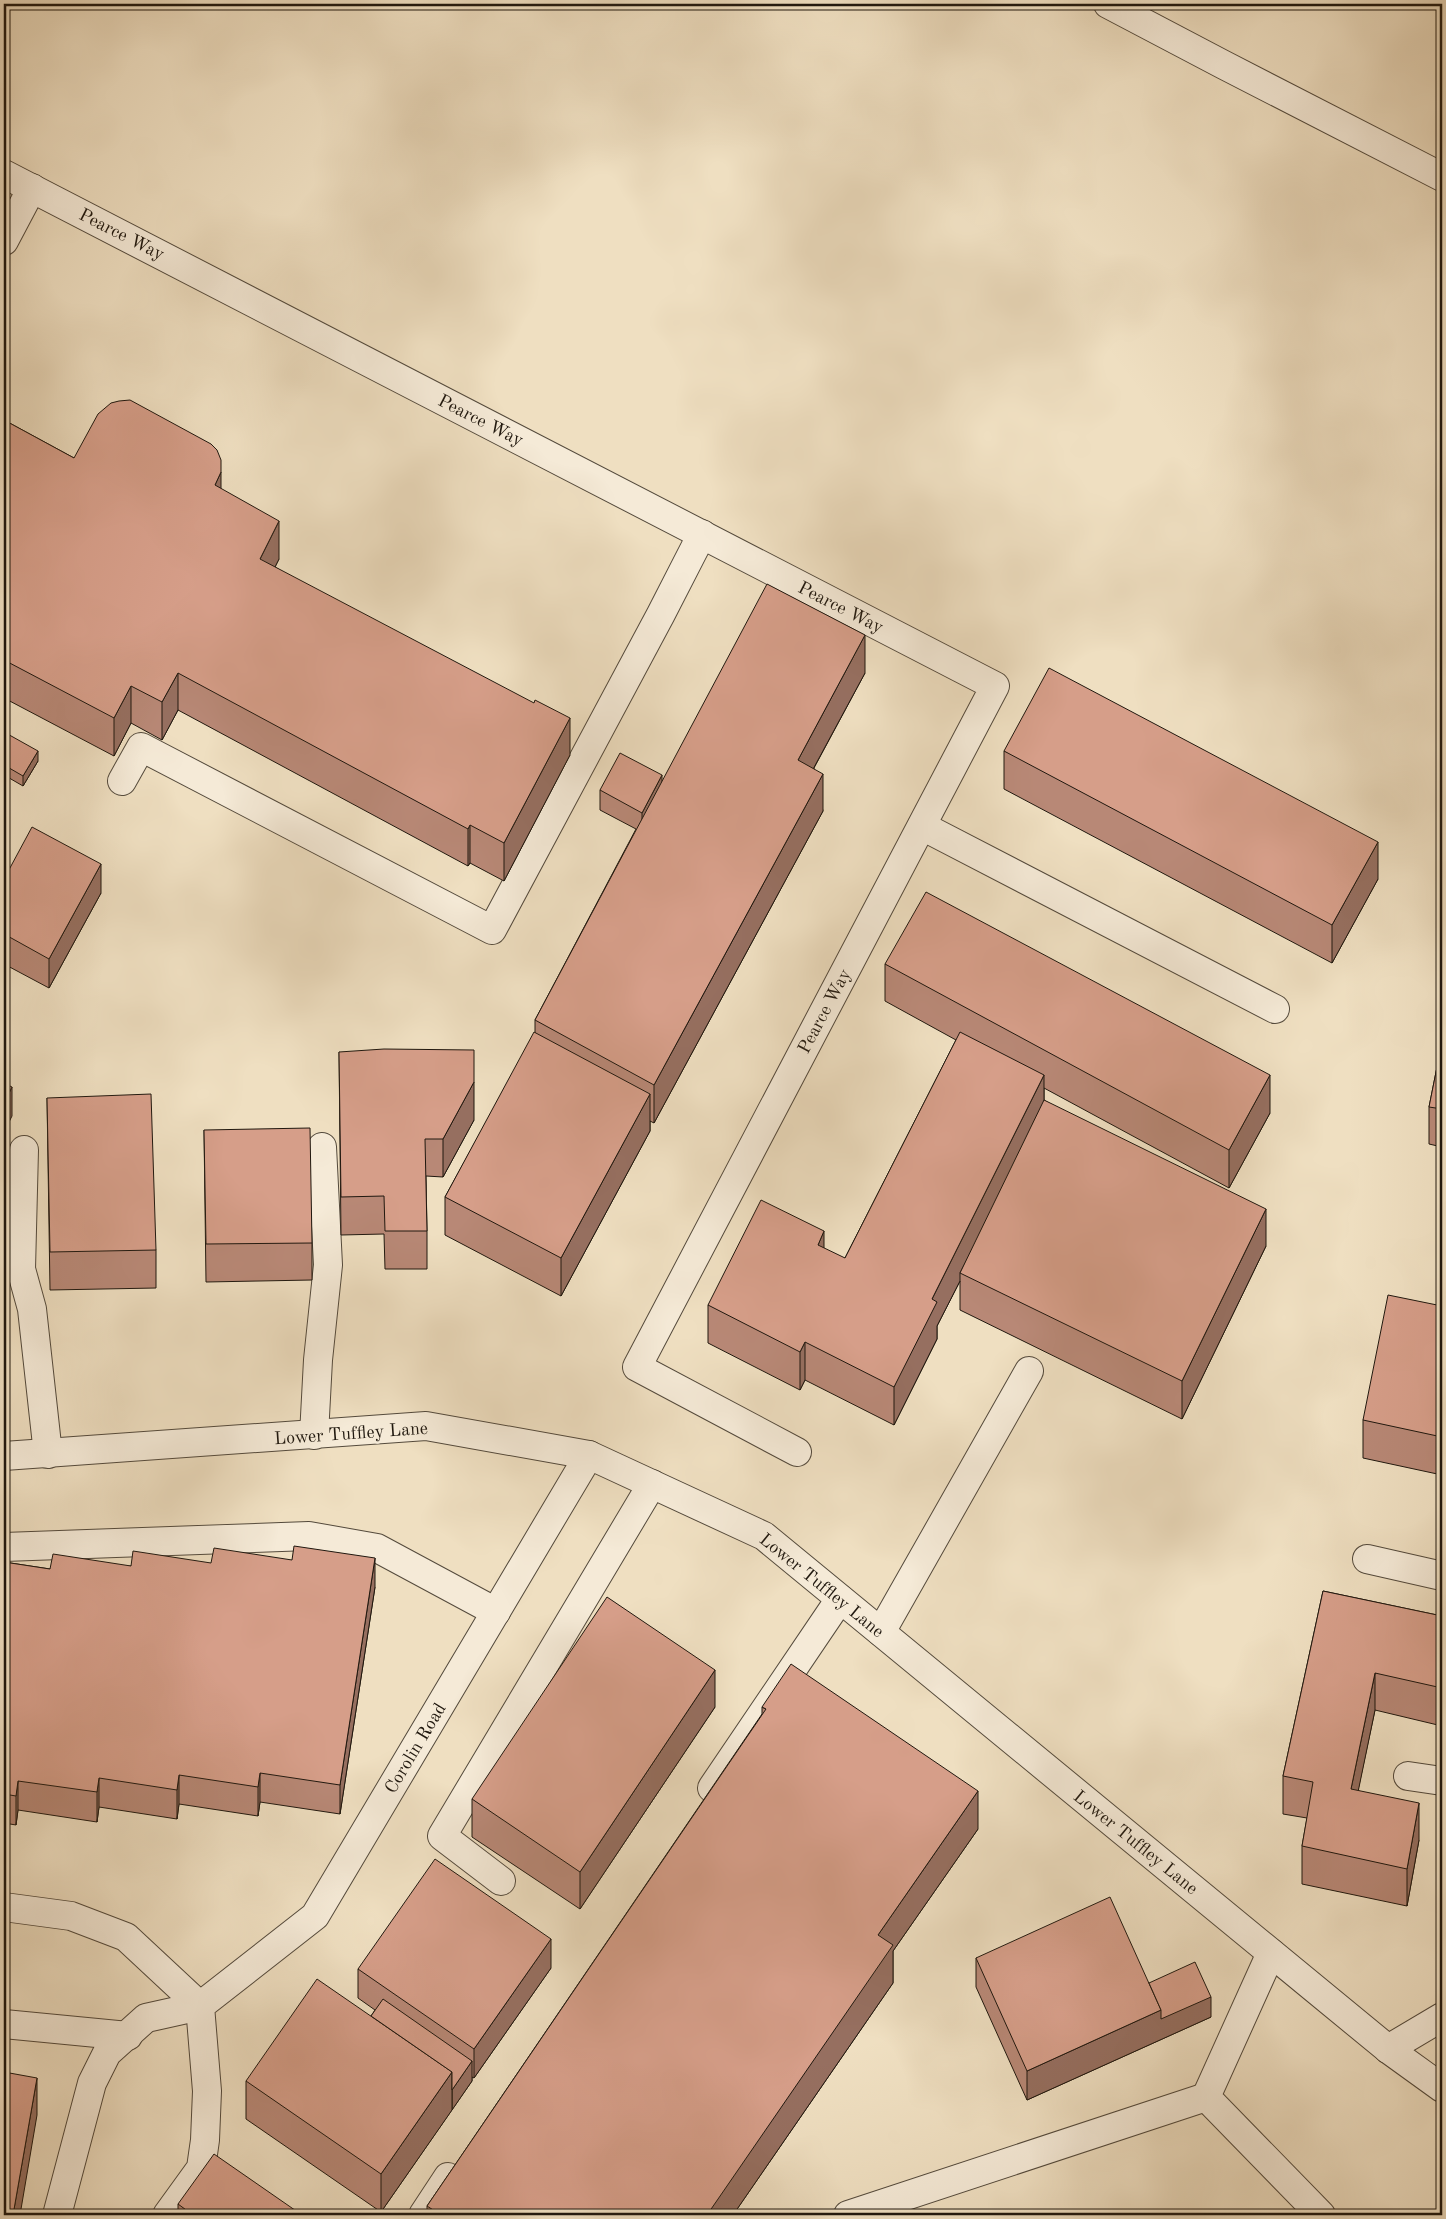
<svg xmlns="http://www.w3.org/2000/svg" width="1446" height="2219" font-family="'Old Standard TT',serif">
  <style>
    .lines { fill: none; stroke-linecap: round; stroke-linejoin: round }
    .minor-casing { stroke: #544a3c; stroke-width: 30 }
    .minor { stroke: #f5ead7; stroke-width: 28 }
    .wall { fill: #b88876; stroke: #20180f }
    .shaded-wall { fill: #966f60; stroke: #20180f }
    .building { fill: #d69e89; stroke: #20180f }
    .labels { text-anchor: middle; stroke-width: 5; stroke-linejoin: round; paint-order: stroke }
    .street-label { font-size: 18px; fill: #20180f; stroke: #f5ead7 }
  </style>
  <rect width="100%" height="100%" fill="#efdfc1"/>
  <filter id="stains"><feTurbulence type="fractalNoise" baseFrequency=".004" numOctaves="4"/><feColorMatrix values="0 0 0 0 .2 0 0 0 0 .09 0 0 0 0 .02 0 0 0 .5 -.17"/></filter>
  <radialGradient id="worn" r=".72"><stop offset=".6" stop-color="#630" stop-opacity="0"/><stop offset="1" stop-color="#630" stop-opacity=".3"/></radialGradient>
  <g class="lines">
    <defs>
      <g id="minor">
        <path d="M1108,4L1224,65L1442,177"/>
        <path d="M4,174L995,686L637,1367L797,1452"/>
        <path d="M4,241L32,188"/>
        <path d="M122,781L141,747L492,930L661,614L702,534"/>
        <path d="M922,826L1275,1009"/>
        <path d="M24,1150L21,1269L32,1309L48,1454"/>
        <path d="M314,1435L318,1360L328,1265L322,1147"/>
        <path d="M4,1456L426,1426L589,1455L764,1536L1388,2049L1442,2088"/>
        <path d="M4,1547L309,1536L377,1548L496,1612"/>
        <path d="M1367,1559L1442,1576"/>
        <path d="M881,1632L1029,1371"/>
        <path d="M1408,1776L1442,1781"/>
        <path d="M712,1788L840,1599"/>
        <path d="M501,1881L442,1836L652,1484"/>
        <path d="M4,1907L71,1916L126,1937L200,2006"/>
        <path d="M1271,1953L1206,2097L1321,2215"/>
        <path d="M4,2024L128,2036"/>
        <path d="M1388,2049L1442,2017"/>
        <path d="M57,2215L92,2083L107,2053L146,2018L200,2006"/>
        <path d="M167,2215L201,2168L205,2140L207,2091L200,2006L315,1916L589,1455"/>
        <path d="M423,2215L448,2177"/>
        <path d="M848,2215L1206,2097"/>
      </g>
    </defs>
    <use href="#minor" class="minor-casing"/>
    <use href="#minor" class="minor"/>
  </g>
  <g class="wall">
    <path d="M4,420L74,458L221,489L279,559L275,567L570,755L504,881L470,863L468,866L178,710L162,740L131,723L114,756L4,698Z"/>
    <path d="M865,673L814,768L823,811L654,1123L650,1121V1131L561,1296L445,1235V1197L535,1033V1020L636,829L600,810V790L662,781Z"/>
    <path d="M4,732L38,761L23,786L4,775Z"/>
    <path d="M1004,751L1378,879L1332,963L1004,789Z"/>
    <path d="M4,879L101,893L49,988L4,964Z"/>
    <path d="M885,964L1270,1113L1229,1188L1044,1088V1100L1266,1246L1182,1419L960,1310V1281L937,1326V1339L894,1425L805,1380L800,1390L708,1343V1305L845,1258L956,1040L885,1001Z"/>
    <path d="M1442,1042V1147L1429,1144V1107Z"/>
    <path d="M339,1052L474,1120L443,1177L426,1176L427,1231V1269H385L384,1234L341,1235Z"/>
    <path d="M47,1098L156,1250V1288L50,1290Z"/>
    <path d="M204,1130L312,1243V1280L206,1282Z"/>
    <path d="M1442,1306V1475L1363,1458V1420Z"/>
    <path d="M4,1562L50,1569L131,1566L375,1587L340,1814L260,1802L258,1816L179,1804L177,1819L99,1807L97,1822L18,1810L16,1825L4,1823Z"/>
    <path d="M1323,1591L1442,1616V1726L1375,1710L1358,1790L1419,1840L1407,1906L1302,1884V1846L1307,1818L1283,1814V1776Z"/>
    <path d="M715,1707L580,1909L472,1837V1799Z"/>
    <path d="M762,1707L978,1829L893,1951V1983L733,2215H427V2206L762,1714Z"/>
    <path d="M976,1958L1149,1983L1211,2017L1027,2100L976,1987Z"/>
    <path d="M551,1968L474,2078L472,2077V2081L381,2212L246,2119V2081L371,2016L375,2010L358,1998V1969Z"/>
    <path d="M178,2204L302,2215H178Z"/>
  </g>
  <g class="shaded-wall">
    <path d="M221,472V509L215,485Z"/>
    <path d="M279,521V559L260,597V559Z"/>
    <path d="M865,635V673L798,797V760Z"/>
    <path d="M178,673V710L162,740V702Z"/>
    <path d="M131,686V723L114,756V718Z"/>
    <path d="M570,718V755L504,881V843Z"/>
    <path d="M38,751V761L23,786V776Z"/>
    <path d="M823,774V811L654,1123V1085Z"/>
    <path d="M662,775V795L642,833V813Z"/>
    <path d="M470,825V863L468,866V829Z"/>
    <path d="M1378,842V879L1332,963V925Z"/>
    <path d="M101,864V893L49,988V959Z"/>
    <path d="M1044,1075V1113L960,1273V1281L937,1326V1339L894,1425V1387L932,1299Z"/>
    <path d="M1270,1075V1113L1229,1188V1150Z"/>
    <path d="M474,1082V1120L443,1177V1139Z"/>
    <path d="M12,1087V1116L4,1132V1103Z"/>
    <path d="M650,1094V1131L561,1296V1258Z"/>
    <path d="M1266,1209V1246L1182,1419V1381Z"/>
    <path d="M824,1231V1268L818,1245Z"/>
    <path d="M805,1342V1380L800,1390V1352Z"/>
    <path d="M375,1558V1587L340,1814V1785Z"/>
    <path d="M715,1670V1707L580,1909V1872Z"/>
    <path d="M1375,1673V1710L1351,1826V1789Z"/>
    <path d="M260,1773V1802L258,1816V1787Z"/>
    <path d="M179,1775V1804L177,1819V1790Z"/>
    <path d="M99,1778V1807L97,1822V1792Z"/>
    <path d="M18,1781V1810L16,1825V1796Z"/>
    <path d="M978,1791V1829L893,1951V1983L733,2215H707L878,1935Z"/>
    <path d="M1419,1803V1840L1407,1906V1869Z"/>
    <path d="M551,1939V1968L474,2078V2049Z"/>
    <path d="M1211,1997V2017L1027,2100V2071L1161,2010Z"/>
    <path d="M472,2061V2081L452,2110V2090Z"/>
    <path d="M452,2072V2110L381,2212V2174Z"/>
    <path d="M37,2078V2115L20,2215H13Z"/>
  </g>
  <g class="building">
    <path d="M130,400L211,444L217,450L221,460V472L215,485L279,521L260,559L534,703L535,700L570,718L504,843L470,825L468,829L178,673L162,702L131,686L114,718L4,660V420L74,458L98,414L111,403L119,401Z"/>
    <path d="M767,584L865,635L798,760L823,774L654,1085L535,1020Z"/>
    <path d="M1049,668L1378,842L1332,925L1004,751Z"/>
    <path d="M4,732L38,751L23,776L4,765Z"/>
    <path d="M620,753L662,775L642,813L600,790Z"/>
    <path d="M32,827L101,864L49,959L4,934V879Z"/>
    <path d="M926,892L1270,1075L1229,1150L885,964Z"/>
    <path d="M534,1032L650,1094L561,1258L445,1197Z"/>
    <path d="M960,1032L1044,1075L932,1299L937,1302L894,1387L805,1342L800,1352L708,1305L761,1200L824,1231L818,1245L845,1258Z"/>
    <path d="M1442,1042V1109L1429,1107Z"/>
    <path d="M384,1049L474,1050V1082L443,1139H425L427,1231H385L384,1196L341,1197L339,1052Z"/>
    <path d="M4,1083L12,1087L4,1103Z"/>
    <path d="M151,1094L156,1250L50,1252L47,1098Z"/>
    <path d="M1044,1100L1266,1209L1182,1381L960,1273Z"/>
    <path d="M310,1128L312,1243L206,1244L204,1130Z"/>
    <path d="M1388,1295L1442,1306V1437L1363,1420Z"/>
    <path d="M294,1546L375,1558L340,1785L260,1773L258,1787L179,1775L177,1790L99,1778L97,1792L18,1781L16,1796L4,1794V1562L50,1569L53,1554L131,1566L133,1551L211,1563L214,1548L292,1560Z"/>
    <path d="M1323,1591L1442,1616V1688L1375,1673L1351,1789L1419,1803L1407,1869L1302,1846L1313,1782L1283,1776Z"/>
    <path d="M607,1597L715,1670L580,1872L472,1799Z"/>
    <path d="M791,1664L978,1791L878,1935L893,1945L707,2215H441L427,2206L766,1709L762,1707Z"/>
    <path d="M435,1859L551,1939L474,2049L358,1969Z"/>
    <path d="M1110,1897L1161,2010L1027,2071L976,1958Z"/>
    <path d="M1195,1962L1211,1997L1161,2019V2010L1149,1983Z"/>
    <path d="M317,1979L452,2072L381,2174L246,2081Z"/>
    <path d="M383,1999L472,2061L452,2090V2072L371,2016Z"/>
    <path d="M4,2072L37,2078L13,2215H4Z"/>
    <path d="M214,2154L302,2215H193L178,2204Z"/>
  </g>
  <g class="labels">
    <g class="street-label">
      <text transform="translate(122 234) rotate(27)" y="6">Pearce Way</text>
      <text transform="translate(481 420) rotate(27)" y="6">Pearce Way</text>
      <text transform="translate(841 607) rotate(27)" y="6">Pearce Way</text>
      <text transform="translate(824 1011) rotate(-62)" y="6">Pearce Way</text>
      <text transform="translate(351 1433) rotate(-4)" y="6">Lower Tuffley Lane</text>
      <text transform="translate(822 1585) rotate(39)" y="6">Lower Tuffley Lane</text>
      <text transform="translate(415 1748) rotate(-59)" y="6">Corolin Road</text>
      <text transform="translate(1136 1842) rotate(39)" y="6">Lower Tuffley Lane</text>
    </g>
  </g>
  <rect width="1446" height="2219" fill="none" stroke="#efdfc1" stroke-width="20"/>
  <rect x="5" y="5" width="1436" height="2209" fill="none" stroke="#20180f" stroke-width="2.5"/>
  <rect x="10" y="10" width="1426" height="2199" fill="none" stroke="#20180f"/>
  <rect width="100%" height="100%" filter="url(#stains)"/>
  <rect width="100%" height="100%" fill="url(#worn)"/>
</svg>
